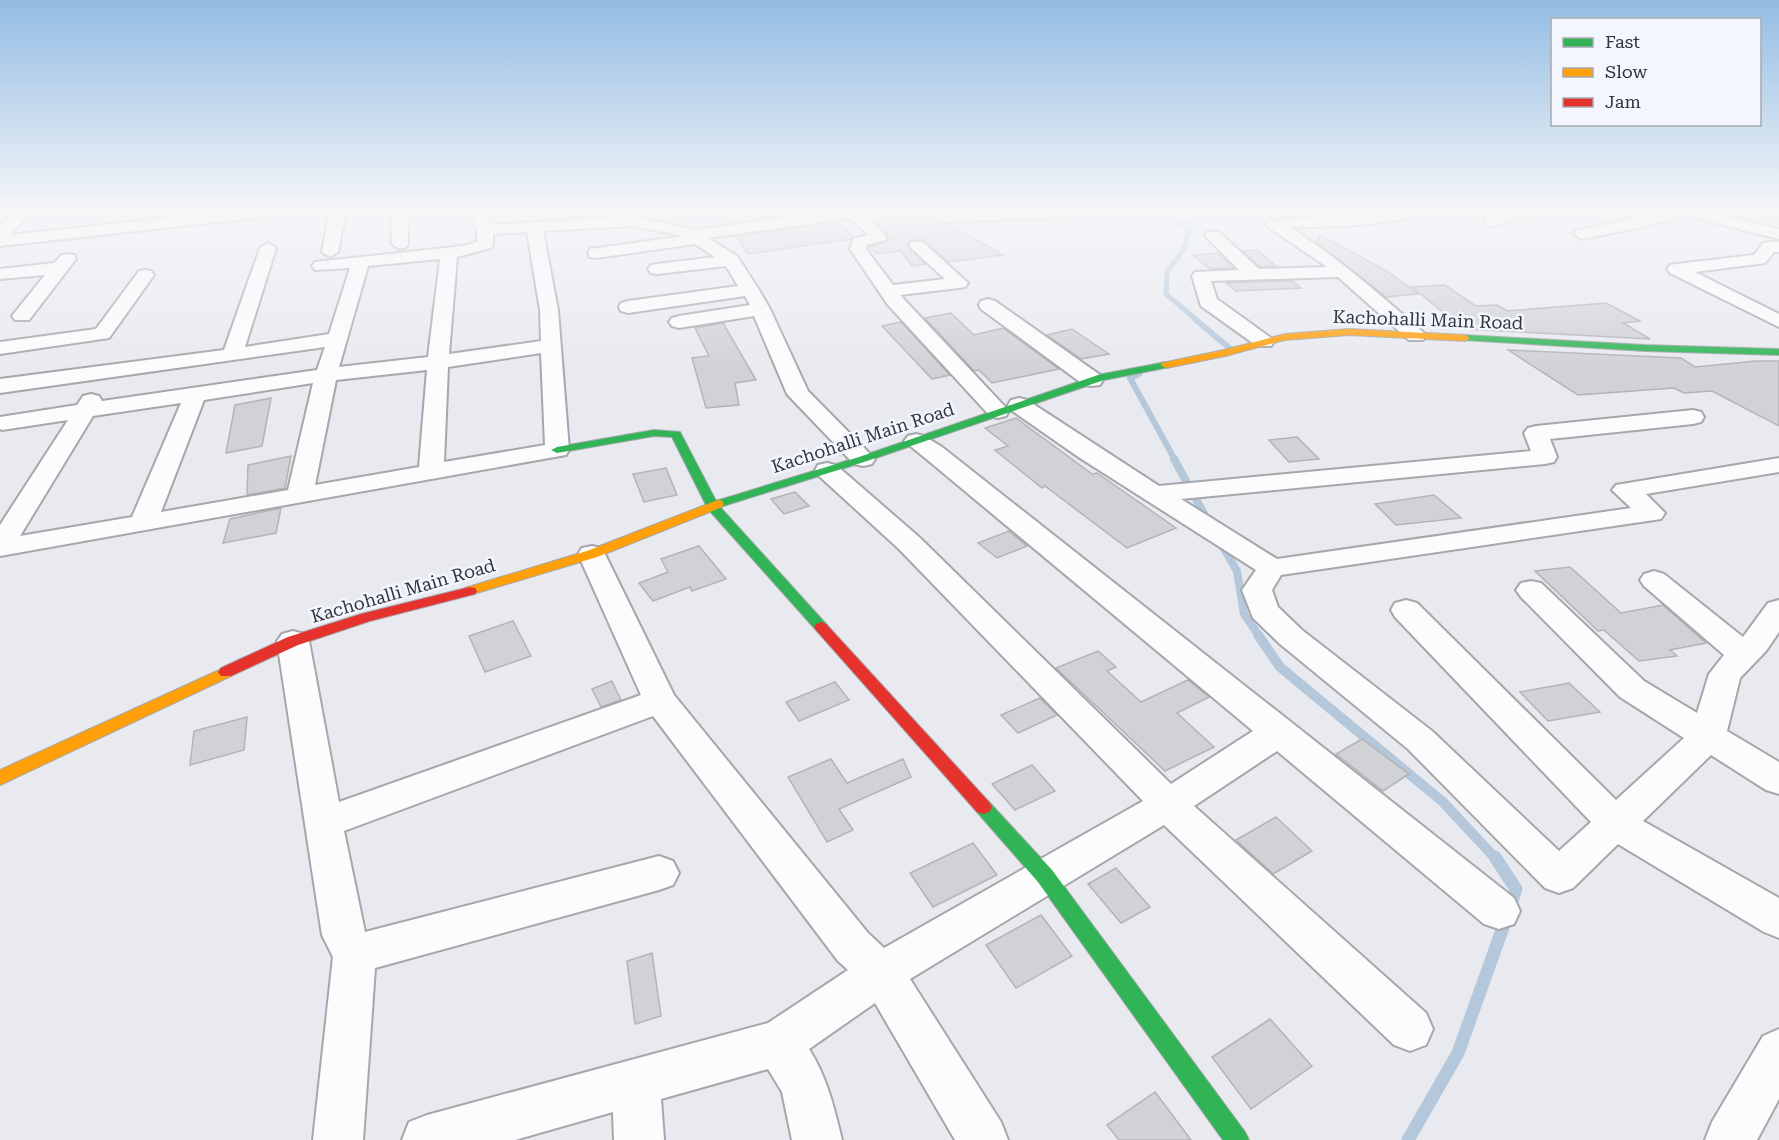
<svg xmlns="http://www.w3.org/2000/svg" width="1779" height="1140" font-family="'Roboto Serif',serif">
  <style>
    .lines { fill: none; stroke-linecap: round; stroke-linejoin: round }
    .stream-far4 { stroke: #b4c7db; stroke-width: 5 }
    .stream-far3 { stroke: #b4c7db; stroke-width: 6 }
    .stream-far2 { stroke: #b4c7db; stroke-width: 8 }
    .stream-far1 { stroke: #b4c7db; stroke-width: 10 }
    .stream { stroke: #b4c7db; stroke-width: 13 }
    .building { fill: #d0d2d6; stroke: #b2b4b8; stroke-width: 1.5 }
    .street-casing { stroke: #a5a7ab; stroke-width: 4 }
    .fast-casing { stroke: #a5a7ab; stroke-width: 2 }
    .slow-casing { stroke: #a5a7ab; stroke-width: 2 }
    .jam-casing { stroke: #a5a7ab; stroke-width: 2 }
    .street { fill: #fcfcfd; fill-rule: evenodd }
    .fast { fill: #30b455; fill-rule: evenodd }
    .slow { fill: #ff9f0a; fill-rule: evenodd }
    .jam { fill: #e5322d; fill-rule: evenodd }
    .labels { text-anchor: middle; stroke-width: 5; stroke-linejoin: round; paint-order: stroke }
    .street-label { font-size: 18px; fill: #333539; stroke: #f3f6ff }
  </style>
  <rect width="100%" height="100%" fill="#e8eaf0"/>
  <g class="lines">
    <path class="stream-far4" d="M1198,321L1166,294L1167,272L1184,249L1189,230L1180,224L1202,219L1209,211"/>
    <g class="stream-far3">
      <path d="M1196,320L1233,351"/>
      <path d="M1139,374L1130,378L1175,460"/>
    </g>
    <g class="stream-far2">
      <path d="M1174,459L1208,521"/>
      <path d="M1219,540L1237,571L1244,614L1259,636"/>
    </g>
    <path class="stream-far1" d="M1258,635L1280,667L1443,802L1496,859"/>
    <g class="stream">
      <path d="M1495,857L1516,889L1510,907"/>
      <path d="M1408,1140L1458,1053L1506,919"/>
    </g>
  </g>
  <g class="building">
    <path d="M720,211H769L770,217L728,223Z"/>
    <path d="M902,216L918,225L938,221L948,224L1003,255L948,262L923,240H911L907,246L926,264L912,266L901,251L876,254L870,247L886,242L889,237L874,221Z"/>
    <path d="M838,222L853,237L851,239L748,254L736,236Z"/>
    <path d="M1320,235L1385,270L1418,294L1386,297L1316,242Z"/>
    <path d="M1257,250L1276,266L1260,267L1243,251Z"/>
    <path d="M1218,253L1234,268L1210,269L1193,255Z"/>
    <path d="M1292,281L1301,288L1236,291L1226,283Z"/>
    <path d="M1445,285L1476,306L1497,305L1507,311L1606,303L1640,321L1623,323L1650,339L1464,329L1412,287Z"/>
    <path d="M951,313L974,335L1003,328L1059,369L992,383L979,370L974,371L925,318Z"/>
    <path d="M901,322L950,375L932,379L882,326Z"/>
    <path d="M723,323L756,380L735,383L739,405L706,408L692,358L709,356L695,328Z"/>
    <path d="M1072,329L1109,354L1081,359L1047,335Z"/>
    <path d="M1508,350L1681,358L1695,367L1756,361H1779V426L1712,391L1684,393L1674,388L1578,395Z"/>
    <path d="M271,398L262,446L226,453L235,405Z"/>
    <path d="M1016,418L1092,474L1097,473L1176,528L1127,548L1045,486L1042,488L995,450L1008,446L985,428Z"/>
    <path d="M1297,437L1319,459L1289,462L1269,440Z"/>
    <path d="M291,456L285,488L247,495L248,465Z"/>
    <path d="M666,468L677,495L644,502L633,474Z"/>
    <path d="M795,492L809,506L784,514L771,499Z"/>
    <path d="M1434,495L1461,518L1396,525L1375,504Z"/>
    <path d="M281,508L276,533L223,543L230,519Z"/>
    <path d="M1009,531L1027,546L997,558L978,543Z"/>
    <path d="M699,546L726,579L692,591L690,587L653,601L639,583L668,572L661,559Z"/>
    <path d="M1570,567L1621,613L1663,605L1706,643L1670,650L1677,656L1639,661L1604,630L1598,631L1535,571Z"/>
    <path d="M513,621L531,656L485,672L469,636Z"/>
    <path d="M1098,651L1116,667L1107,671L1141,702L1188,680L1209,697L1177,713L1214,747L1165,771L1056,668Z"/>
    <path d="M612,681L621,700L601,707L592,689Z"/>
    <path d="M835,682L849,700L799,721L786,702Z"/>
    <path d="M1569,683L1600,712L1548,721L1520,692Z"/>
    <path d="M1040,698L1057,715L1018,733L1001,715Z"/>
    <path d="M247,717L244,750L190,765L194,731Z"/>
    <path d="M1362,739L1409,774L1383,791L1336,754Z"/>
    <path d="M831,759L847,783L903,759L911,777L839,809L853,830L827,842L788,777Z"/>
    <path d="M1032,765L1055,791L1015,810L992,784Z"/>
    <path d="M1276,817L1312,851L1273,874L1236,840Z"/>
    <path d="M973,843L997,875L933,907L910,873Z"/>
    <path d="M1116,868L1150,907L1121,923L1088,884Z"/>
    <path d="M1041,915L1072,956L1016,988L986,945Z"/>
    <path d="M652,953L661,1016L635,1024L627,961Z"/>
    <path d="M1270,1019L1312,1066L1251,1109L1212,1057Z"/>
    <path d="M1155,1092L1191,1140H1119L1107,1125Z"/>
  </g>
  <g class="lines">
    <defs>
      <g id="street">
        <path d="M15,211H31L10,235L232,211H281L273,216L0,246V227Z"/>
        <path d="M330,211H346L338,252L330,257L322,252Z"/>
        <path d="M391,211H407L408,244L406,247L400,249L392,244Z"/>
        <path d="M469,211H485L491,225L632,216L696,230L832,211H872L865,215L887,237L885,240L867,245L866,249L893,285L945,279L911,248L909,245L911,242H923L968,283L965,287L959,288L900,295L1009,411L1006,416L998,418L990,416L888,305L850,249L853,239L868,235L850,218L708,238L737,256L759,290L770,309L808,391L875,459L872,464L863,466L854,464L787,394L754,316L679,328L672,326L669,322L672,318L679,316L750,305L745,296L628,313L621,311L619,307L621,303L628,301L738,286L726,266L657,274L651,273L648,269L651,265L657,264L715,257L695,244L596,258L590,257L588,253L590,249L684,236L632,226L543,231L558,310L569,450L566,455L0,556V525L68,420L2,430L0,429V417L77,405L83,396L91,394L99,396L102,401L317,370L325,347L0,393V379L224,350L260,248L268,243L276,248L245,347L329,334L350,268L315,270L312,266L315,262L463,246L477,242V230ZM527,232L540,310L541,341L449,354L457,257L491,248L493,245V234ZM440,259L428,357L339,367L368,266ZM541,353L545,445L444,462L448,367ZM427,370L419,467L315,485L336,380ZM313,383L288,490L161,512L204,400ZM181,403L132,517L20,536L93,416Z"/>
        <path d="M924,211L947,212L1103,211L1095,216L944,222Z"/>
        <path d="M1398,211H1419C1405,227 1315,226 1291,228C1340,259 1379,294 1423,332L1426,336L1423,340H1409L1338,277L1211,281L1217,299L1271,338L1274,342L1271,346H1257L1201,306L1192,276L1195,272L1239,270L1207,238L1205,235L1207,232H1219L1259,269L1327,267L1268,227L1266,224L1268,221Z"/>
        <path d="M1504,211H1525L1522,214L1492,227L1484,222L1486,219Z"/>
        <path d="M1665,211H1704L1779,229V239L1684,215L1643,227L1582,239L1574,234L1576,231Z"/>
        <path d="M1769,242H1779V252H1774L1765,263L1695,272L1779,314V327L1670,273L1667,269L1670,265L1676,264L1754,255L1763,243Z"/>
        <path d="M68,254L74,255L76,259L29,320H15L12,316L45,275L0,279V269L54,263L62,255Z"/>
        <path d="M145,270L151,271L154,275L109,338L0,354V342L96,329L139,271Z"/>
        <path d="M988,299L995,301L1100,375L1103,380L1100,385L1092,386L1084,385L981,309L979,305L981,301Z"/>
        <path d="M1019,398L1027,400L1159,486L1531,451L1524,433L1528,428L1536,426L1693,410L1701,412L1704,417L1701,422L1693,424L1550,439L1557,457L1554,462L1545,464L1181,499L1277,559L1631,508L1612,490L1616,485L1779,458V472L1646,494L1665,513L1661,519L1281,575L1272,590L1278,607L1302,630L1432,731L1559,851L1591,822L1395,617L1391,610L1395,603L1406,600L1417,603L1616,800L1684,738L1620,697L1521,597L1516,590L1521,583L1531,581L1541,583L1644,681L1697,713L1709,674L1724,655L1644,586L1640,580L1644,574L1654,571L1664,574L1743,637L1768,603L1779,600V632L1766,651L1740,678L1727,731L1779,762V794L1766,790L1711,755L1643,821L1779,898V938L1764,932L1618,844L1573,888L1559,893L1545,888L1408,749L1280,644L1253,618L1242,590L1256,570L1080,458L1011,410L1008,405L1011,400Z"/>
        <path d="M916,434L924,436L942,447L1514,898L1520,911L1514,924L1499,929L1484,924L1277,751L1194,806L1426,1013L1433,1029L1426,1045L1410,1051L1394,1045L1164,825L910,979L1001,1122L1008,1140H955L875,1003L809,1049C827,1077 834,1107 842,1140H792L782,1092L768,1069L661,1099L664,1140H614L613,1112L515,1140H402L409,1122L427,1115L768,1023L848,970L838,961L653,716L344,831L365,932L659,856L673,861L679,873L673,885L659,890L375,968L363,1140H313L333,957L322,935L277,641L282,634L293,631L304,634L309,641L339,802L641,695L578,554L582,548L592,546L602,548L674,695L868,933L884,948L1143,801L899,549L818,475L815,470L818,465L827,463L836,465L919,537L1171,784L1253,731L924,457L904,441L908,436Z"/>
        <path d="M1779,1029V1099L1757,1140H1705L1712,1122L1763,1036Z"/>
      </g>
      <g id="fast">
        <path d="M1465,335L1645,345L1779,349V355L1645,351L1462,340V336Z"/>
        <path d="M1166,362L1171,365L1170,367L1104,380L867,461L720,507L826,624L828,627L826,630H816L708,509L672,437L654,436L557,453L551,450L557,447L654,430L680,432L716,501L859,457L1098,375Z"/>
        <path d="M983,800L989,802L1052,870L1245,1132L1249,1140H1223L1038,882L977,812L974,807L977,802Z"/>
      </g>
      <g id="slow">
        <path d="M1349,329L1465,335L1470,338L1465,341L1349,335L1285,340L1225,356L1166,368L1161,365L1162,363L1224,350L1285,334Z"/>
        <path d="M718,500L722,501L724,504L722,507L597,557L470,595L463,591L465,588L587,551Z"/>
        <path d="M226,667L231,668L234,672L231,676L0,785V770Z"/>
      </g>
      <g id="jam">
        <path d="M470,587L475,588L477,591L475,594L370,621L298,645L231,676H221L218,672L221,668L288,637L361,614Z"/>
        <path d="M821,622L826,624L989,802L992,807L989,812L983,814L977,812L816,630L814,627L816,624Z"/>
      </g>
    </defs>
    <use href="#street" class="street-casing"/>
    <use href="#fast" class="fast-casing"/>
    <use href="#slow" class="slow-casing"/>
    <use href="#jam" class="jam-casing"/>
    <use href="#street" class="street"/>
    <use href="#fast" class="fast"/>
    <use href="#slow" class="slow"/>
    <use href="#jam" class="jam"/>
  </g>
  <linearGradient id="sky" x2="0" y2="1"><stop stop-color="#93bce3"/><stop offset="0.57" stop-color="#f5f6f8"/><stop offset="1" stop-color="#f5f6f8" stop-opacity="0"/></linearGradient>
  <rect width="1779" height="370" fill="url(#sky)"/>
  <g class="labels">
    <g class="street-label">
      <text transform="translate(1428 320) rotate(2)" y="6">Kachohalli Main Road</text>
      <text transform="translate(863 438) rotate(-18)" y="6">Kachohalli Main Road</text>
      <text transform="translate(403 591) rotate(-16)" y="6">Kachohalli Main Road</text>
    </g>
  </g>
  <rect x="1551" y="18" width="210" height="108" fill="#f3f6ff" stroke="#a6a9b0" stroke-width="1.5"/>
  <rect x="1563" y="38" width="30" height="9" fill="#30b455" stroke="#a6a9b0" stroke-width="1.5"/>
  <text x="1605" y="48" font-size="18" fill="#333539">Fast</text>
  <rect x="1563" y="68" width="30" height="9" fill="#ff9f0a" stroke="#a6a9b0" stroke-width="1.5"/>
  <text x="1605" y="78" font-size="18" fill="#333539">Slow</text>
  <rect x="1563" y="98" width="30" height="9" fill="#e5322d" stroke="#a6a9b0" stroke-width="1.5"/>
  <text x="1605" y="108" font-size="18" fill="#333539">Jam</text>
</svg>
